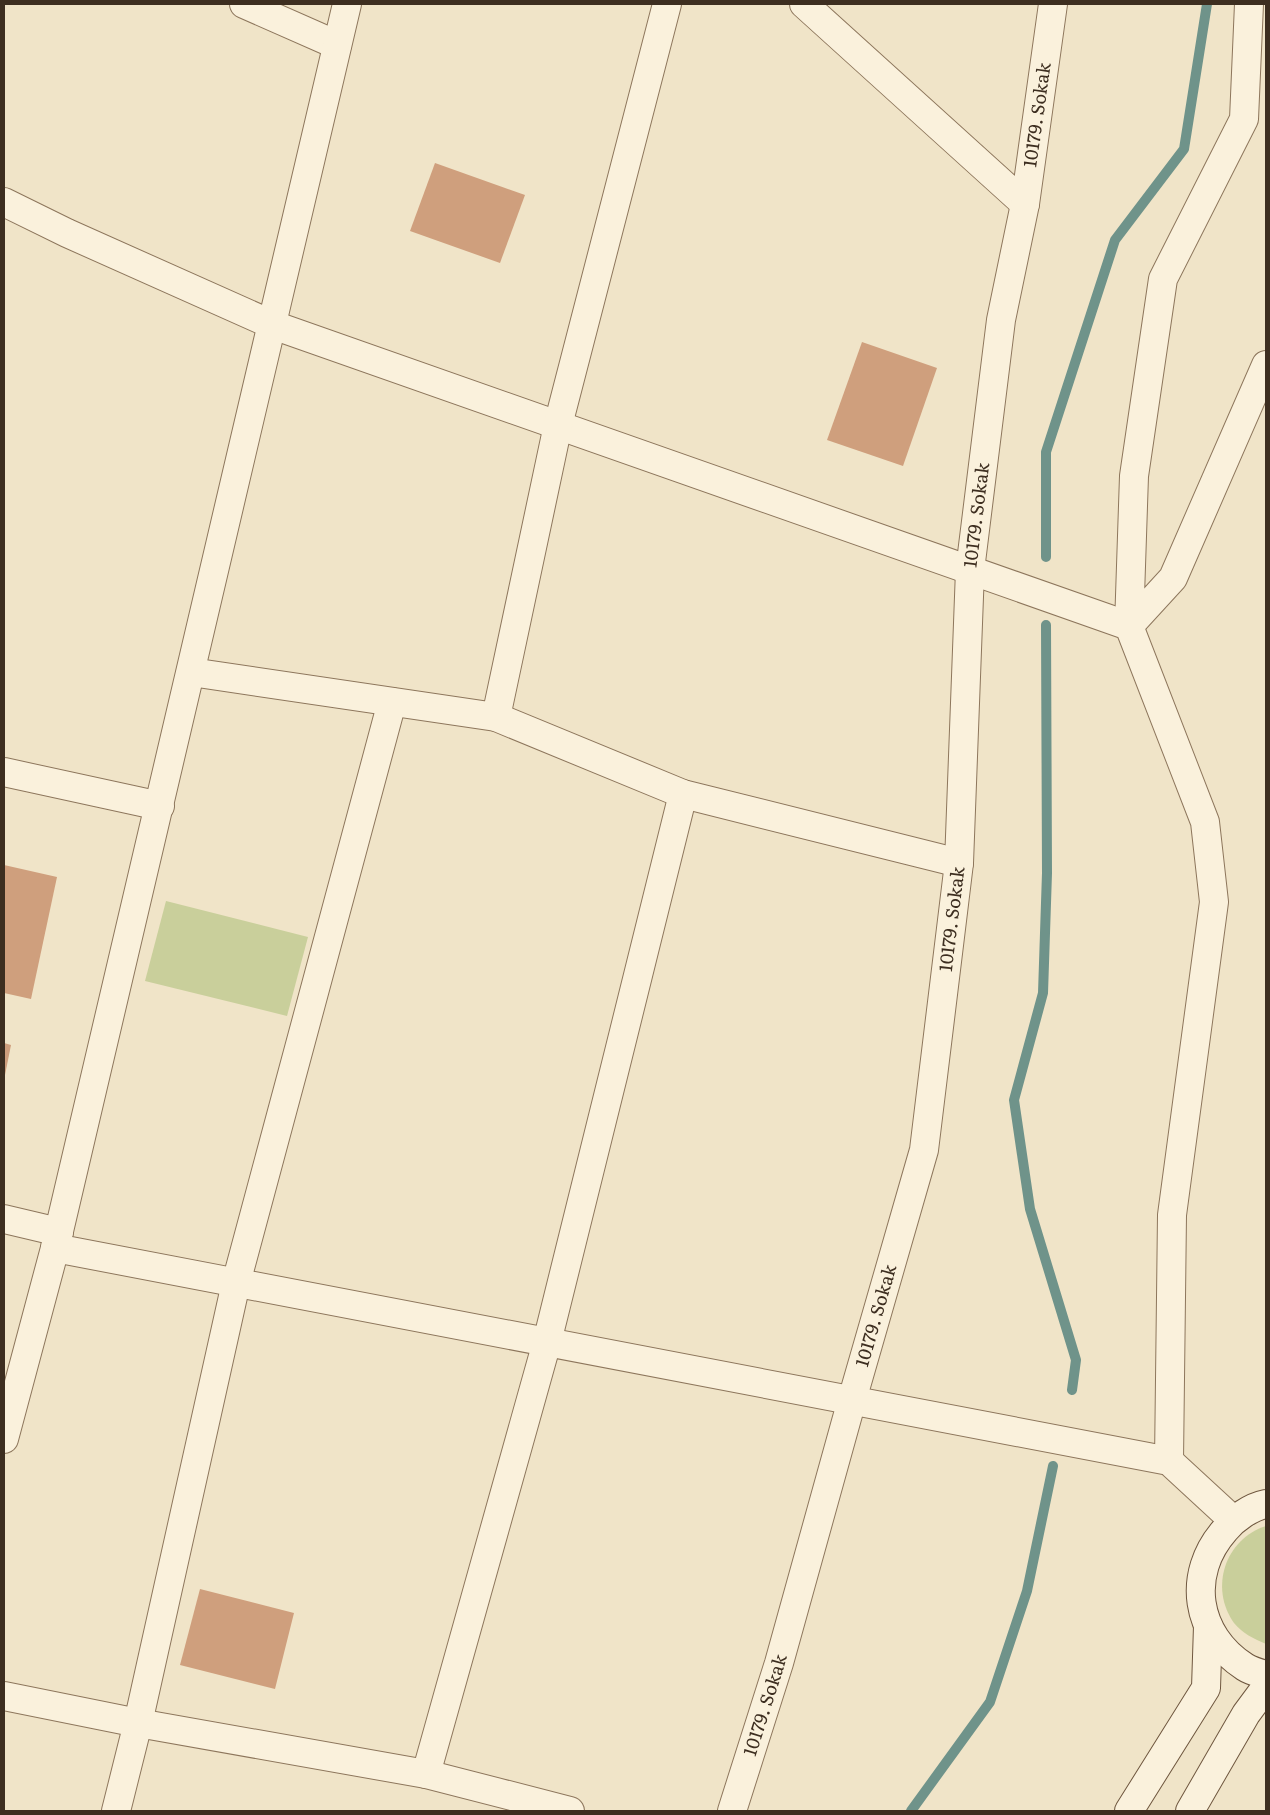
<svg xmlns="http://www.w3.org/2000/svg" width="1270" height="1815" font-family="Literata,serif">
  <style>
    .green { fill: #c9cf9b }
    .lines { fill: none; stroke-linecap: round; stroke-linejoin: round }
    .stream { stroke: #6f938a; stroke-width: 10 }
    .building { fill: #cf9f7d }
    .street-casing { stroke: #8d765c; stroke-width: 30 }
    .secondary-casing { stroke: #6f573f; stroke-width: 30 }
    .street { stroke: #faf1dc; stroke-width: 28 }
    .secondary { stroke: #faf1dc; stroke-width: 28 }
    .labels { text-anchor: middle; stroke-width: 5; stroke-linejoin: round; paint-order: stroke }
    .street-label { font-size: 18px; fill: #3d2e20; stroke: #f7eed8 }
  </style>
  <rect width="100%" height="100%" fill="#f0e4c8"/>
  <g class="green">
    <path d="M166,901L308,937L287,1016L145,981Z"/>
    <path d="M1266,1526V1644C1254,1639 1242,1633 1234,1623C1209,1588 1225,1539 1266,1526Z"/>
  </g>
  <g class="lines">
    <g class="stream">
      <path d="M1046,557V452L1115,240L1184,149L1207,4"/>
      <path d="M1046,625L1047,873L1043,993L1014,1100L1030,1209L1076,1360L1072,1390"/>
      <path d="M911,1811L990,1702L1027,1591L1053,1466"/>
    </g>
  </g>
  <g class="building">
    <path d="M435,163L525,195L500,263L410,231Z"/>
    <path d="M862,342L937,368L903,466L827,440Z"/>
    <path d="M4,865L57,877L31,999L4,993Z"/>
    <path d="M4,1043L11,1045L5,1075H4Z"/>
    <path d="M200,1589L294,1613L275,1689L180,1665Z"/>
  </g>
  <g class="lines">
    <defs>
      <g id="street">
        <path d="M244,4L337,45"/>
        <path d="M804,4L1025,204"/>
        <path d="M1249,4L1244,119L1163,279L1134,476L1129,626L1173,578L1266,365"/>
        <path d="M4,202L67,233L273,325L1129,626L1205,822L1214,902L1172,1215L1169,1461"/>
        <path d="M191,672L496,717L683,794L959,863"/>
        <path d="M496,717L558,425L667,4"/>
        <path d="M4,772L160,806"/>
        <path d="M4,1219L59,1232"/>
        <path d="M55,1248L1169,1461L1233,1520"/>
        <path d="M4,1439L55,1248L347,4"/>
        <path d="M4,1696L138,1723L426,1774L570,1811"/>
        <path d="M426,1774L547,1342L683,794"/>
        <path d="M116,1811L138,1723L236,1283L392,702"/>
        <path id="s1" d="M732,1811L779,1663L852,1400L924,1150L959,863L970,570L1001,320L1025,204L1053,4"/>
      </g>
      <g id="secondary">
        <path d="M1266,1504C1251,1507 1235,1518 1225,1530C1186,1574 1195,1635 1245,1667C1251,1671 1259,1673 1266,1675"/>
        <path d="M1129,1811L1206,1688L1208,1626"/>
        <path d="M1190,1811L1246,1714L1266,1687"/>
      </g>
    </defs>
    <use href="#street" class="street-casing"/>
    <use href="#secondary" class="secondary-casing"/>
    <use href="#street" class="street"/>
    <use href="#secondary" class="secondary"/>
  </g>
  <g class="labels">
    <g class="street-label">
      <text dy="6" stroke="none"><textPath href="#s1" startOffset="1731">10179. Sokak</textPath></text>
      <text dy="6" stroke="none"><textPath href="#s1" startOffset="1326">10179. Sokak</textPath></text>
      <text dy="6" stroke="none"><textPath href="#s1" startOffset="921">10179. Sokak</textPath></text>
      <text dy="6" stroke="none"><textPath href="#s1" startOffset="516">10179. Sokak</textPath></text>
      <text dy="6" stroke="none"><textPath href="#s1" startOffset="111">10179. Sokak</textPath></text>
    </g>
  </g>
  <rect width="1270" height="1815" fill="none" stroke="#3d2e20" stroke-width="10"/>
</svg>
